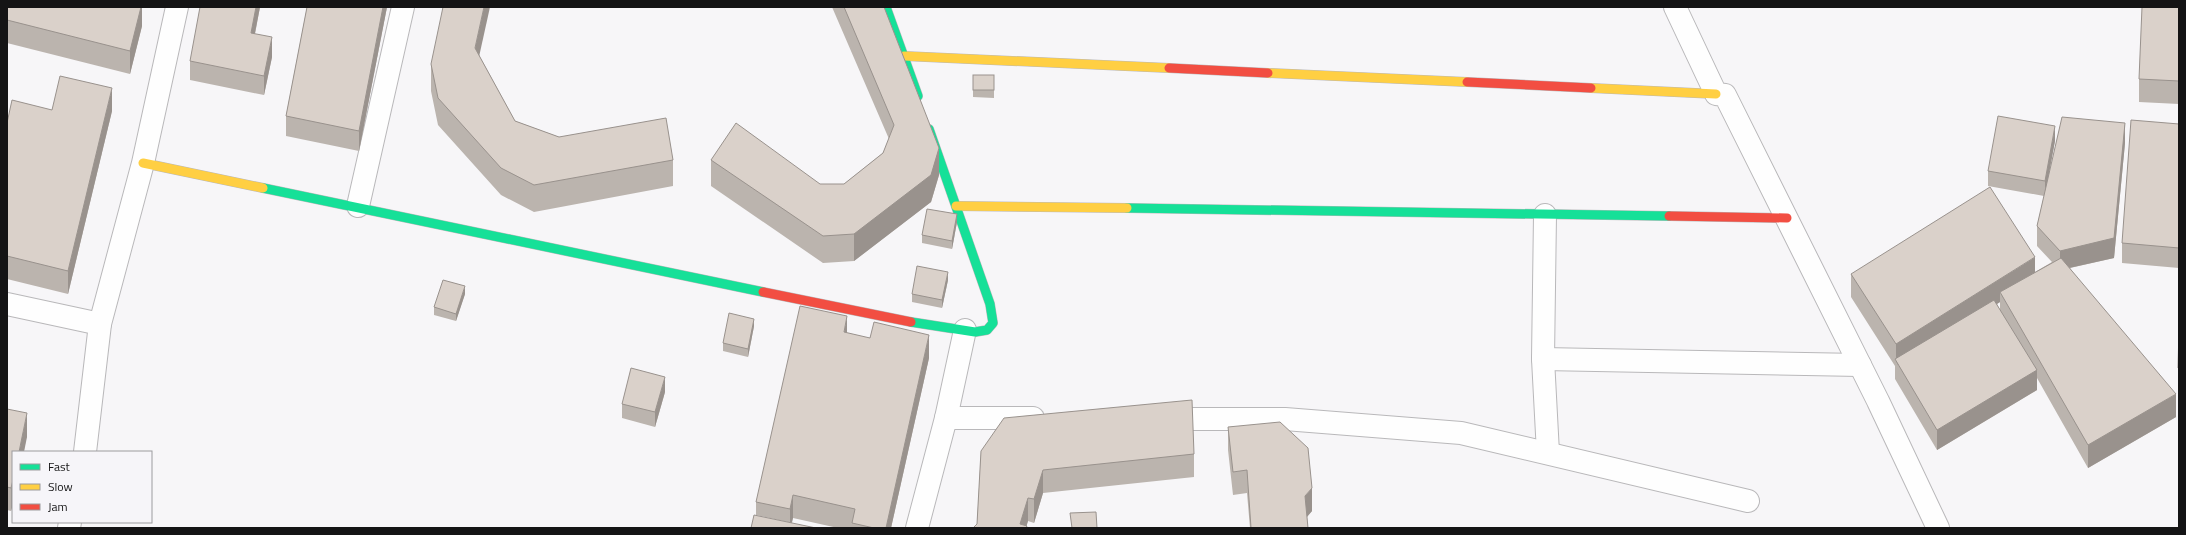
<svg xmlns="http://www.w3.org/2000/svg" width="2186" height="535" font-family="'Titillium Web',sans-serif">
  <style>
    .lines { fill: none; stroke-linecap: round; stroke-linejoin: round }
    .street-casing { stroke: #b9b8ba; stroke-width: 24 }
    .fast-casing { stroke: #b9b8ba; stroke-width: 10 }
    .slow-casing { stroke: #b9b8ba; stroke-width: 10 }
    .jam-casing { stroke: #b9b8ba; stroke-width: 10 }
    .street { stroke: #fefefe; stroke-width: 22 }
    .fast { stroke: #16e098; stroke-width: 9 }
    .slow { stroke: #ffcf43; stroke-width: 9 }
    .jam { stroke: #f24e42; stroke-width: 9 }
    .wall { fill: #bbb4ae; fill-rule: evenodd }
    .shaded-wall { fill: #99928d }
    .building { fill: #dad1ca; stroke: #99928d }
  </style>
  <rect width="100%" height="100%" fill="#f7f6f8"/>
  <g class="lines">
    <defs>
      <g id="street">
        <path d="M1675,7L1716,94L1725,95L1878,401L1938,528"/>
        <path d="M358,206L403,7"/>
        <path d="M1545,215L1543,359L1548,453"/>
        <path d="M7,304L100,324"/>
        <path d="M1543,359L1860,365"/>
        <path d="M946,418H1033"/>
        <path d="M1163,419H1285L1461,433L1748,501"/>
        <path d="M85,452L100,324L143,163L177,7"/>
        <path d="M69,528L70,522"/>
        <path d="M917,528L946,418L965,330"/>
      </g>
      <g id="fast">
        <path d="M886,7L918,96"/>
        <path d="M263,188L763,292"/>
        <path d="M1127,208L1669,216"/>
        <path d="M911,322L975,332L987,330L993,323L990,304L929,129"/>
      </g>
      <g id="slow">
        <path d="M904,56L1169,68"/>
        <path d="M1268,73L1467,82"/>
        <path d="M1591,88L1716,94"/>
        <path d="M143,163L263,188"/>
        <path d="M956,206L1127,208"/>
      </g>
      <g id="jam">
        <path d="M1169,68L1268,73"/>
        <path d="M1467,82L1591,88"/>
        <path d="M1669,216L1787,218"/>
        <path d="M763,292L911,322"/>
      </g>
    </defs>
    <use href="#street" class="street-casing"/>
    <use href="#fast" class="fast-casing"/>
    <use href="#slow" class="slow-casing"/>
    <use href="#jam" class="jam-casing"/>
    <use href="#street" class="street"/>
    <use href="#fast" class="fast"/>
    <use href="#slow" class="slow"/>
    <use href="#jam" class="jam"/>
  </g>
  <g class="wall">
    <path d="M7,7H142V26L130,74L7,43Z"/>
    <path d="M260,7L255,34L272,57L264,95L190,80V61Z"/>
    <path d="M307,7H387L359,151L286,136V116Z"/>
    <path d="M832,7H884L939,175L931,202L854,261L823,263L711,186V160L820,184H844L883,153L889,139Z"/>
    <path d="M2179,7V104L2139,102V79Z"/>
    <path d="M479,55L515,121L559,137L673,160V186L534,212L501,195L438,125L431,91V64Z"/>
    <path d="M973,75H994V98L973,97Z"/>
    <path d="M52,110L112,111L68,294L7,279V123Z"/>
    <path d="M2179,124V268L2122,263V243Z"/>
    <path d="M2055,141L2049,171L2125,143L2114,258L2070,268L2176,417L2088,468L2037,378V390L1937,450L1895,379V366L1851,297V274L2035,272L2052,262L2037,246V226L2044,196L1988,186V171ZM2000,302V310L1997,304Z"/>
    <path d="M957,222L952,249L922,243V235Z"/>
    <path d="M948,280L942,308L912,302V294Z"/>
    <path d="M465,294L456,321L434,315V307Z"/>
    <path d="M754,326L748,357L723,351V343Z"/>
    <path d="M2179,328V388H2178Z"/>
    <path d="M847,333L929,358L891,528H838L793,518L792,523L756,515V502Z"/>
    <path d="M665,392L655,427L622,418V404Z"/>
    <path d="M7,409L27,437L13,452V504L11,511L7,510Z"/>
    <path d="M1228,427L1312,511L1307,517L1308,528H1250L1247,493L1233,495L1228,450Z"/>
    <path d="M981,451L1194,454V477L1043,493L1034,523L1028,521L1026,526L1027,528L977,524Z"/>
  </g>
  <g class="shaded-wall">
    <path d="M141,7H142V26L130,74V51Z"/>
    <path d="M256,7H260L251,53V33Z"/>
    <path d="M383,7H387L359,151V131Z"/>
    <path d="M484,7H490L475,75V48Z"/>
    <path d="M272,37V57L264,95V76Z"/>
    <path d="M112,88V111L68,294V271Z"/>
    <path d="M2125,123V143L2114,258L2060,270V251Z"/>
    <path d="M2055,126V141L2045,196V181Z"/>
    <path d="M939,148V175L931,202L854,261V234Z"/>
    <path d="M957,214V222L952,249V241Z"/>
    <path d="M2035,257V281L2000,292V302L1898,365L1896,361V344Z"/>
    <path d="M948,272V280L942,308V300Z"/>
    <path d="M465,286V294L456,321V314Z"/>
    <path d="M847,316V340L844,332Z"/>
    <path d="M754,319V326L748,357V349Z"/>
    <path d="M929,335V358L891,528H886Z"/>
    <path d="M2037,370V390L1937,450V430Z"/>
    <path d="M665,377V392L655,427V412Z"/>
    <path d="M2176,394V417L2088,468V445Z"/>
    <path d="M27,413V437L24,452H19Z"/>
    <path d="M1043,470V493L1034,523V499Z"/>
    <path d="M13,480V504L11,511V488Z"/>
    <path d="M1312,488V511L1305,519V496Z"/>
    <path d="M793,495V518L790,528V509Z"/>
    <path d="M1028,498V521L1026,528L1020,524Z"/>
  </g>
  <g class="building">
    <path d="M7,7H141L130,51L7,20Z"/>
    <path d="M200,7H256L251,33L272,37L264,76L190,61Z"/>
    <path d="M307,7H383L359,131L286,116Z"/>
    <path d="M443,7H484L475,48L515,121L559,137L666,118L673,160L534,185L501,168L438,98L431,64Z"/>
    <path d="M844,7H884L939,148L931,175L854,234L823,236L711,160L736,123L820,184H844L883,153L894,125Z"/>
    <path d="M2142,7H2179V81L2139,79Z"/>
    <rect x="973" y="75" width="21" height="15"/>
    <path d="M60,76L112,88L68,271L7,256V123L12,100L52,110Z"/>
    <path d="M1998,116L2055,126L2045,181L1988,171Z"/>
    <path d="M2062,117L2125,123L2114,238L2060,251L2037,226Z"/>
    <path d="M2131,120L2179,124V248L2122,243Z"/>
    <path d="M1990,187L2035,257L1896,344L1851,274Z"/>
    <path d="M927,209L957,214L952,241L922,235Z"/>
    <path d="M2061,258L2176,394L2088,445L2000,292Z"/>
    <path d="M917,266L948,272L942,300L912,294Z"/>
    <path d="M443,280L465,286L456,314L434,307Z"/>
    <path d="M1994,300L2037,370L1937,430L1895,359Z"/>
    <path d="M800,306L847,316L844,332L870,338L874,322L929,335L886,528H874L852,523L855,509L793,495L790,509L756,502Z"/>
    <path d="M729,313L754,319L748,349L723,343Z"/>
    <path d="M2179,328V368H2178Z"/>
    <path d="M631,368L665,377L655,412L622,404Z"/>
    <path d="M1192,400L1194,454L1043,470L1034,499L1028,498L1020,524L1027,526L1026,528H973L977,524L981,451L1004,418Z"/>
    <path d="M7,409L27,413L19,452H13V480L11,488L7,487Z"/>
    <path d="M1280,422L1308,448L1312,488L1305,496L1308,528H1251L1247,470L1233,472L1228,427Z"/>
    <path d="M1096,512L1097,528H1072L1070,513Z"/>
    <path d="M754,515L816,528H751Z"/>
  </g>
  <rect width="2186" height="535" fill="none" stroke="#141415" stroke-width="16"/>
  <rect x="12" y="451" width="140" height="72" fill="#f6f5f9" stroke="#9c9b9e"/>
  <rect x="20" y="464" width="20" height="6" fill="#16e098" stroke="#9c9b9e"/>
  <text x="48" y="471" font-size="12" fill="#141415">Fast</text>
  <rect x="20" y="484" width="20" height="6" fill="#ffcf43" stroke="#9c9b9e"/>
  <text x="48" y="491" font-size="12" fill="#141415">Slow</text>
  <rect x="20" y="504" width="20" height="6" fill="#f24e42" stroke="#9c9b9e"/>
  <text x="48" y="511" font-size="12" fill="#141415">Jam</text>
</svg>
